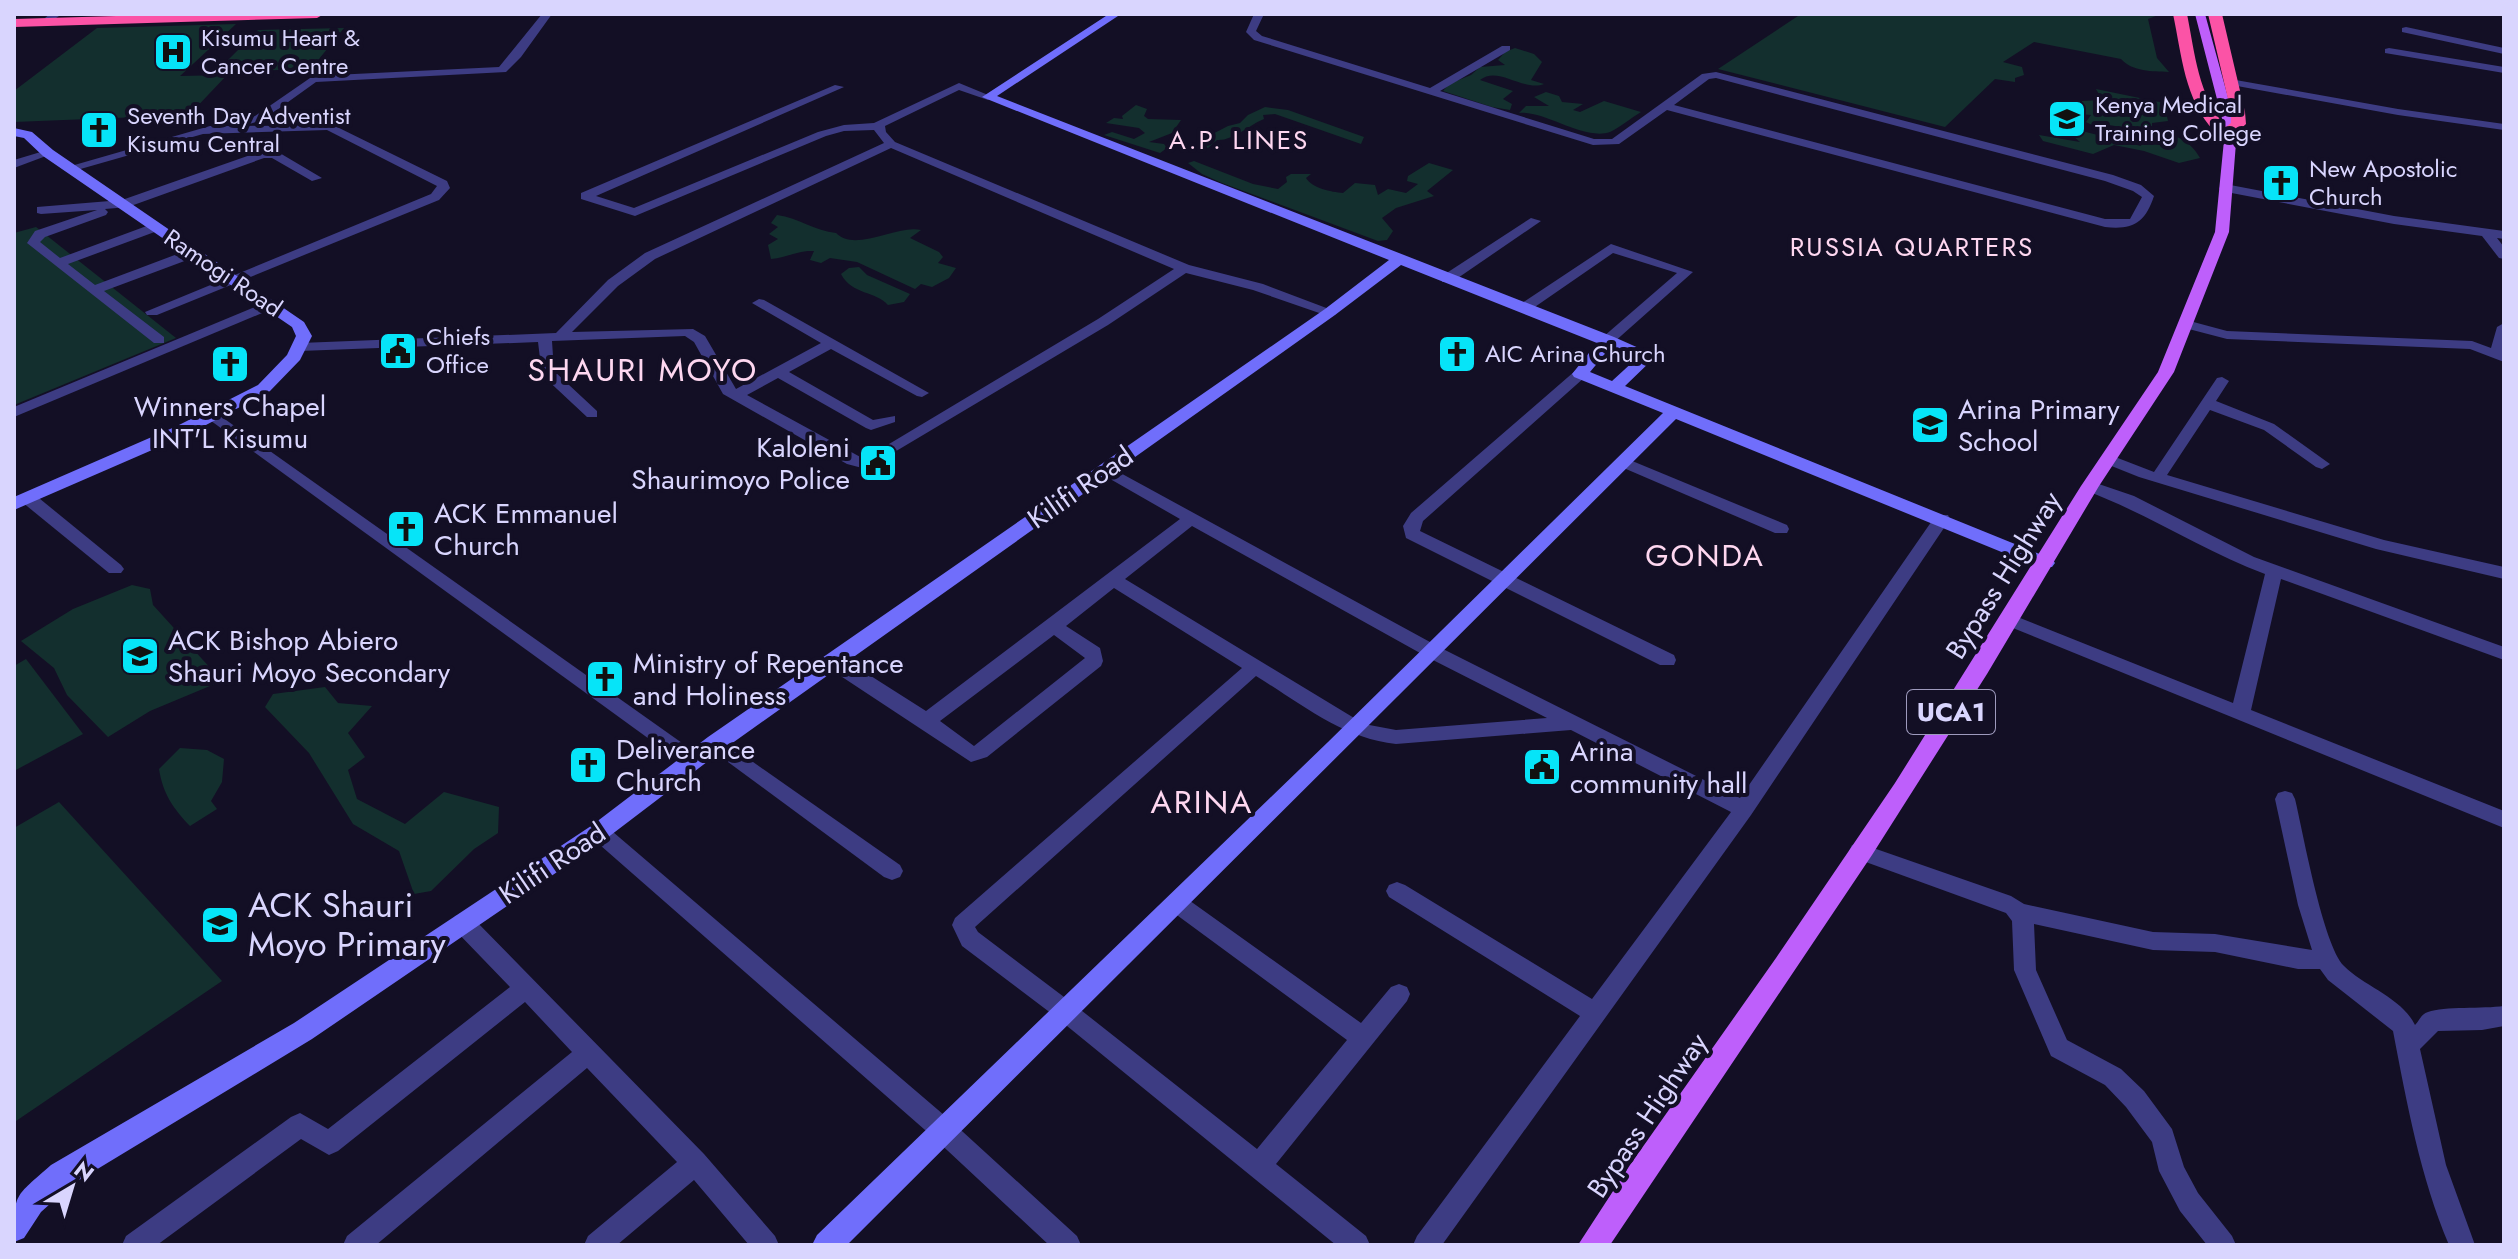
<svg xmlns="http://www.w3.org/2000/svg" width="2518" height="1259" font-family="Jost,sans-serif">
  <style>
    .green { fill: #132f2e }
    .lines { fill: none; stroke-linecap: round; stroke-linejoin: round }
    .street { fill: #3d3c83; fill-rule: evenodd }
    .secondary { fill: #706efb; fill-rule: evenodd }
    .primary { fill: #be5ffb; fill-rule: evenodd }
    .highway { fill: #fb53a6; fill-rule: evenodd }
    .labels { text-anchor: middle; stroke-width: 8; stroke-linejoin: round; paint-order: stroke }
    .far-poi-label { font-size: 24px; fill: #d9d5fe; stroke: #130f25; text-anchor: start }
    .far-street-label { font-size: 24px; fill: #d9d5fe; stroke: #130f25 }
    .far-neighbourhood-label { font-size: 26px; letter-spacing: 2px; fill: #fed7f0; stroke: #130f25 }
    .shield { fill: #130f25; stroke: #9e9abd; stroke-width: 2 }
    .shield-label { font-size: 26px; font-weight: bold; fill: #d9d5fe }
    .poi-label { font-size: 28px; fill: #d9d5fe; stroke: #130f25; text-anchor: start }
    .street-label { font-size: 28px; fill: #d9d5fe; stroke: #130f25 }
    .neighbourhood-label { font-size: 30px; letter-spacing: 2px; fill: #fed7f0; stroke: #130f25 }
    .quarter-label { font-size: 32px; letter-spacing: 2px; fill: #fed7f0; stroke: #130f25 }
    .near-poi-label { font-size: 34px; fill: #d9d5fe; stroke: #130f25; text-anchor: start }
  </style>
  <rect width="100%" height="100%" fill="#130f25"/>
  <g class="green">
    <path d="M1801,14H2161L2148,19L2157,58L2169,72C2152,71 2133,72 2121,59L2034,42L2003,62L2022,67L2024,75L2015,78V82L1995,79L1945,127L1718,69Z"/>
    <path d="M236,24L180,76L227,75L189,115L14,122V91L97,28Z"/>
    <path d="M344,28L311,69L216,72L258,30Z"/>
    <path d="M1515,48L1534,54L1542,62L1531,80L1544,84C1523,92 1498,65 1480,80L1513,91L1503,99L1512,104L1510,110L1492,107L1443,91L1449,84L1471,75L1480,67L1505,65L1498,60L1505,52Z"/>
    <path d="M2096,89L2164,103L2168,121L2152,123V129C2173,135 2189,138 2200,158L2179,163L2144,151L2114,145L2093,154L2043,141L2039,135L2080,142L2073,136L2078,130L2141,146L2143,137L2138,130L2109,125L2104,131L2086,122L2091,115L2080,114L2082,101L2102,100Z"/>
    <path d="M1546,92L1559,96L1562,102L1583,104L1573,110L1580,112L1604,101L1641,112C1631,118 1619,128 1610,132C1584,141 1544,110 1519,113L1526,106H1549L1534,97Z"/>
    <path d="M1136,105L1147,109L1144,116L1148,119L1181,120L1172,133L1149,142L1164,144L1167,148L1160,153L1104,135L1112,132L1134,139L1145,133L1139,128L1106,123L1114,118L1123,119L1122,116Z"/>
    <path d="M1265,107L1288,110L1364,137L1361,144L1275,114L1263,115L1264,119C1249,125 1233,141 1217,140L1208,148L1197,142L1228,126L1240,123L1248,115Z"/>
    <path d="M1194,161L1253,184L1278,189L1287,182L1286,177L1291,174H1311L1306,178C1312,188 1331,192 1343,193L1355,183L1375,185L1378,195L1388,189L1406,193L1418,184L1407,181L1408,176L1429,163L1453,170L1427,191L1434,196L1396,208L1382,218L1393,231L1387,240L1378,241L1222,183L1202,174L1188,163Z"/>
    <path d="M777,215C799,218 815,231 836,233C855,253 898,224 921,230L910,238L939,252L943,257L938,263L956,268L949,278L932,287L921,284L915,289L857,262L830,258L821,263L810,260L814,251C797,250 787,258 771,259L768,245L778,239L769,234L778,227L771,223Z"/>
    <path d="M36,227L176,338L14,405V233Z"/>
    <path d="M859,267L867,275L910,294L904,302L888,305C876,291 852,295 841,274L849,268Z"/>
    <path d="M132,585L150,589L153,605L222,681L150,711L108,737L67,695L54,668L21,641L73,609Z"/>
    <path d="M26,659L83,734L14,771V666Z"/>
    <path d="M325,687L338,703L372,706L348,733L365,757L348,770L357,799L405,824L444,792L499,807L498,833L474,849L431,891L414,894L399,851L353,824L309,753L265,707L273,694Z"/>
    <path d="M180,748L207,750L224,759L222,782L211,801L217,809L190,826C173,808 163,794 159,769Z"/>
    <path d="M59,802L222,981L16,1121L14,828Z"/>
  </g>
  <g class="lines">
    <g class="street">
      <path d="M50,14H62L53,20H47L45,18Z"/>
      <path d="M542,14H552L521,57L506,72L316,82L263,120L243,126L333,125L447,181L450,188L439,200L157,315H147L145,312L431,194L437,186L327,130L203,134L70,172L64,168L210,126H243L237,123L255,116L313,76L499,67Z"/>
      <path d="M1254,14H1264L1256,31L1262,36L1430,88L1502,46H1510V50L1440,91L1594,139H1612L1702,74L1716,72L2113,175L2141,185L2154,196C2145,223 2133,230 2105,227L1667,110L1619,144L1593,145L1254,40L1246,32ZM1716,78L2105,181L2133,191L2142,197L2130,219H2105L1674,105L1709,79Z"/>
      <path d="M2406,27L2504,48V54L2402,32V28Z"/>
      <path d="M2389,48L2504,67V73L2385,53V49Z"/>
      <path d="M2230,79L2398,109L2504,124V130L2398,115L2226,84V80Z"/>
      <path d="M959,83L993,97L988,100L959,90L885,126L886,132L895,142L1189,265L1263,284L1337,312L1335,315H1325L1253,290L1186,273L1108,325L866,469L847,464L723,394L694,342L685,336L552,341L554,371L597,411V417H587L542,375L538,342L300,351L293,347L300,343L556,333L608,280L645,253L884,143L874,130L844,131L826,136L635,216L581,199V193L835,85L844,87L596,196L634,208L818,132L844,125L874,123ZM891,148L1174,269L1098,319L864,459L747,395L778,378L866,428L871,430L895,422V416L873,420L789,372L831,349L917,396L922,397L929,393L764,300L759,299L752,303L821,343L736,389L705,336L693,329L572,332L618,286L655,259Z"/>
      <path d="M44,151L54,153L14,168V160Z"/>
      <path d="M262,151L278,152L322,178L312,181L272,158H264L128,207L105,209L108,212L106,215L45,237L40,242L60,258L152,224H160V230L68,264L95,285L188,250H198V256L104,291L164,337V343H154L27,243L35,231L97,210L41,214L37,213V207L122,200Z"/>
      <path d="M2225,184L2394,216L2504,231V239L2497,238L2504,247V259L2499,258L2482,236L2394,224L2221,191L2219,188Z"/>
      <path d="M1531,218L1541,221L1452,282H1442V276Z"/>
      <path d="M1611,244L1693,272L1613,343H1603V337L1677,273L1613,253L1529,311H1519V305Z"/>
      <path d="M269,301L276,305L274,308L14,417V407Z"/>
      <path d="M2186,320L2227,331L2472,341L2491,348L2497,327L2504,323V362L2470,349L2227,339L2181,327V321Z"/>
      <path d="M1580,370L1585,371V377L1423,521L1420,531L1674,655L1676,660L1674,665H1660L1406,538L1403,526L1411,513L1575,371Z"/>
      <path d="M2222,377L2229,381L2216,401L2274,424L2330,464L2322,469L2316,467L2264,430L2210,410L2167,475L2384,540L2504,567V579L2376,549L2139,477L2104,463L2102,460L2110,455L2154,472L2217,378Z"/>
      <path d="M212,410L699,755L702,760L699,765H685L207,418L204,415Z"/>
      <path d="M1625,458L1787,525L1789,529L1787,533H1775L1619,466L1617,463L1619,460Z"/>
      <path d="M1104,464L1441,648L1740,798L1936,515H1948L1950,519L1751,815L1442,1245H1413L1417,1236L1580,1016L1389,897L1386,891L1389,885L1397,882L1405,885L1592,999L1731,812L1571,730L1396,744C1343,739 1300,703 1256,676L975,927L978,932L1072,1003L1257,1149L1347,1040L1170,910L1167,904L1170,898L1178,895L1186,898L1361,1023L1391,987L1399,984L1407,987L1410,994L1407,1001L1276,1164L1366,1236L1370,1245H1336L1056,1017L962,946L952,925L955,918L1242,668L1114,588L1066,626L1100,648L1103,661L1101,666L987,757L971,762L827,667L825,662L834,655L841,657L926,711L1180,519L1098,472L1096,469ZM1192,526L1429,658L1547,718L1396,730L1364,724L1125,579ZM1054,635L1085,658L974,746L940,721Z"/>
      <path d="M2090,481L2134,496L2254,557L2504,647V660L2281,579L2251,710L2504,811V828L2003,624L2000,620L2003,616H2015L2233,703L2265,574C2203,551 2147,513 2084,490L2082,486Z"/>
      <path d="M28,493L34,494L121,565L124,569L121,573H109L22,502L20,498Z"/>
      <path d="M716,736L900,865L903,871L900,877L892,880L884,877L709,748L706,743L709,738Z"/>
      <path d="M2285,791L2292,793L2295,799C2303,832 2323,945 2344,966C2365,987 2401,997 2415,1025C2420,1020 2421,1014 2428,1012C2444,1006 2483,1009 2504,1006V1026L2482,1030L2438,1031L2420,1049L2446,1165L2475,1245H2449C2420,1176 2407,1104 2393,1031L2328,980L2320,969H2298L2215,952L2153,950L2034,924L2036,970L2067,1040L2121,1069L2144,1091L2172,1129L2184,1167L2198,1193L2232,1236L2236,1245H2207L2180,1211L2159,1171L2152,1142L2126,1107L2105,1085L2051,1056L2014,970L2012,921L2006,913L1852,857L1849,851L1852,845L1859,843L2011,896L2024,904L2153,932L2215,934L2312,950L2298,905L2275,799L2278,793Z"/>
      <path d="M599,824L606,826L951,1121L1077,1236L1081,1245H1049L933,1137L592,838L589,832L592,826Z"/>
      <path d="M463,914L471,916L704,1154L775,1236L779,1245H749L694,1180L617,1245H584L588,1236L677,1162L587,1068L376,1245H343L347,1236L572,1052L525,1002L338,1151L329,1155L301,1139L157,1245H122L126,1236L291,1117L300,1113L328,1129L510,987L455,930L452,923L455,916Z"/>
    </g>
    <g class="secondary">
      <path d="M1109,14H1121L997,96L1614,337L1650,353L1653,359L1625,386L2052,559L2055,563L2052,567H2038L1676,419L847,1245H812L817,1235L1328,742L1663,413L1574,377L1572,374L1597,343L1401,265L1335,315L724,749L607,838L312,1039L71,1185L41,1212L24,1238L14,1242C14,1192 14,1198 51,1165L294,1023L591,826L708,737L1325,309L1389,260L982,97ZM1610,348L1636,359L1612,381L1590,372Z"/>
      <path d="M14,128L32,132L53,150L304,322L312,336L300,360L270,391L189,434L14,510V497L177,426L258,385L287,355L296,336L292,327L43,156L24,138L14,136Z"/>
    </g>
    <path class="primary" d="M2195,14H2205L2237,130L2229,232L2174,372L2099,486L1987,674L1872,855L1610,1245H1578L1630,1165L1776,958L1895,783L2081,486L2158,372L2215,232L2225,130Z"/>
    <g class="highway">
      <path d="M184,14H324L317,18L14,27V19Z"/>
      <path d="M2173,14H2187C2195,54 2198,95 2226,127L2231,123V112L2208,14H2222L2245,112L2246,124L2236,133L2215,132C2184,99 2182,56 2173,14Z"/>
    </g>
  </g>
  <defs>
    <symbol id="hospital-square" viewBox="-11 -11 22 22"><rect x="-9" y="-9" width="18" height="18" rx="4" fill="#06e4f8" stroke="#130f25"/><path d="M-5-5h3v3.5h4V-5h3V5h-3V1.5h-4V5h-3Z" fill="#111"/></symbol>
    <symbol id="university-square" viewBox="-11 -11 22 22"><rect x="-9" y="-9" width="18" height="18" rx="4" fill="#06e4f8" stroke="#130f25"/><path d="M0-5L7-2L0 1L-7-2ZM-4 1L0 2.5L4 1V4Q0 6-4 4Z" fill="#111"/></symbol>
    <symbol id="church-square" viewBox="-11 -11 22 22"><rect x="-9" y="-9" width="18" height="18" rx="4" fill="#06e4f8" stroke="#130f25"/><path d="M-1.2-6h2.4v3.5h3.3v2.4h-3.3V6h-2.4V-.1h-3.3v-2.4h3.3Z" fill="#111"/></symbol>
    <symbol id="civic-square" viewBox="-11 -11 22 22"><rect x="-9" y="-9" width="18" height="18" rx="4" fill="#06e4f8" stroke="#130f25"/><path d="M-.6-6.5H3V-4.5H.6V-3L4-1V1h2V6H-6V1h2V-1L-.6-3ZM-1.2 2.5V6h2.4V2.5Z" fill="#111"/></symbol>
    <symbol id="school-square" viewBox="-11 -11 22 22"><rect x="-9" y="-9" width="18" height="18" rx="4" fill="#06e4f8" stroke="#130f25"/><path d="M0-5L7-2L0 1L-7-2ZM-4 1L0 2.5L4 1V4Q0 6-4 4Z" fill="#111"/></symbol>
  </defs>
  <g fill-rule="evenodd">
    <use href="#hospital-square" x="151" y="30" width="44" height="44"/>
    <use href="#university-square" x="2045" y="97" width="44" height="44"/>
    <use href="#church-square" x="77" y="108" width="44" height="44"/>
    <use href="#church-square" x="2259" y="161" width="44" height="44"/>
    <use href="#civic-square" x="376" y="329" width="44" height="44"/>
    <use href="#church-square" x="1435" y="332" width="44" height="44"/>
    <use href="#church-square" x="208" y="342" width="44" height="44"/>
    <use href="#school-square" x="1908" y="403" width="44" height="44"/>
    <use href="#civic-square" x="856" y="441" width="44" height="44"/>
    <use href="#church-square" x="384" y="507" width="44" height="44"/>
    <use href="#school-square" x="118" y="634" width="44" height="44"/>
    <use href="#church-square" x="583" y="657" width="44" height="44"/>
    <use href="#church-square" x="566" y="743" width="44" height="44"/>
    <use href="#civic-square" x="1520" y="745" width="44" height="44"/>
    <use href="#school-square" x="198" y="903" width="44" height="44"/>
  </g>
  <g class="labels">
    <g class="far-poi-label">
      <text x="201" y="46">Kisumu Heart &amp;<tspan x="201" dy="28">Cancer Centre</tspan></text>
      <text x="2095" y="113">Kenya Medical<tspan x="2095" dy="28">Training College</tspan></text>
      <text x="127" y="124">Seventh Day Adventist<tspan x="127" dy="28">Kisumu Central</tspan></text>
      <text x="2309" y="177">New Apostolic<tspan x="2309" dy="28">Church</tspan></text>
      <text x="426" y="345">Chiefs<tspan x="426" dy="28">Office</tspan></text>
      <text x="1485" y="362">AIC Arina Church</text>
    </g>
    <g class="far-street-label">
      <text transform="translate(223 273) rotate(34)" y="8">Ramogi Road</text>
    </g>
    <g class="far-neighbourhood-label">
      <text x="1239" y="149">A.P. LINES</text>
      <text x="1912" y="256">RUSSIA QUARTERS</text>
    </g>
    <rect class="shield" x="1907" y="690" width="88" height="44" rx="6"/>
    <g class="shield-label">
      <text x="1951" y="721">UCA1</text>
    </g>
    <g class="poi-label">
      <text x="230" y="416" text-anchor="middle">Winners Chapel<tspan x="230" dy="32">INT'L Kisumu</tspan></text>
      <text x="1958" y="419">Arina Primary<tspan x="1958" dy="32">School</tspan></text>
      <text x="850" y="457" text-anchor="end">Kaloleni<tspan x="850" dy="32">Shaurimoyo Police</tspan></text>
      <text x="434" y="523">ACK Emmanuel<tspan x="434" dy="32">Church</tspan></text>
      <text x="168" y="650">ACK Bishop Abiero<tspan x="168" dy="32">Shauri Moyo Secondary</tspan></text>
      <text x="633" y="673">Ministry of Repentance<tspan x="633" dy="32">and Holiness</tspan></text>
      <text x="616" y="759">Deliverance<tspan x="616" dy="32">Church</tspan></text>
      <text x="1570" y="761">Arina<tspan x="1570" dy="32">community hall</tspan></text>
    </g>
    <g class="street-label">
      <text transform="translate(1080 487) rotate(-35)" y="10">Kilifi Road</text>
      <text transform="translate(2003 575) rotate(-58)" y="10">Bypass Highway</text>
      <text transform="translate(552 863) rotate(-34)" y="10">Kilifi Road</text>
      <text transform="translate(1647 1115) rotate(-56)" y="10">Bypass Highway</text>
    </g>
    <g class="neighbourhood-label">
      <text x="1705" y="566">GONDA</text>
    </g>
    <g class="quarter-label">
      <text x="643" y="381">SHAURI MOYO</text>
      <text x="1202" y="813">ARINA</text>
    </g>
    <g class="near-poi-label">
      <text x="248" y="917">ACK Shauri<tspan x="248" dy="39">Moyo Primary</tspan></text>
    </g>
  </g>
  <rect width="2518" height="1259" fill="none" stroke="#d9d5fe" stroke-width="32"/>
  <g transform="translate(72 1187) rotate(38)" stroke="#130f25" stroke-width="6" paint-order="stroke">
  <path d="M0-6L14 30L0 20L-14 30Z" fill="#d9d5fe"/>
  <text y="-12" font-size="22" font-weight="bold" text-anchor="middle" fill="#d9d5fe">N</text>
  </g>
</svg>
